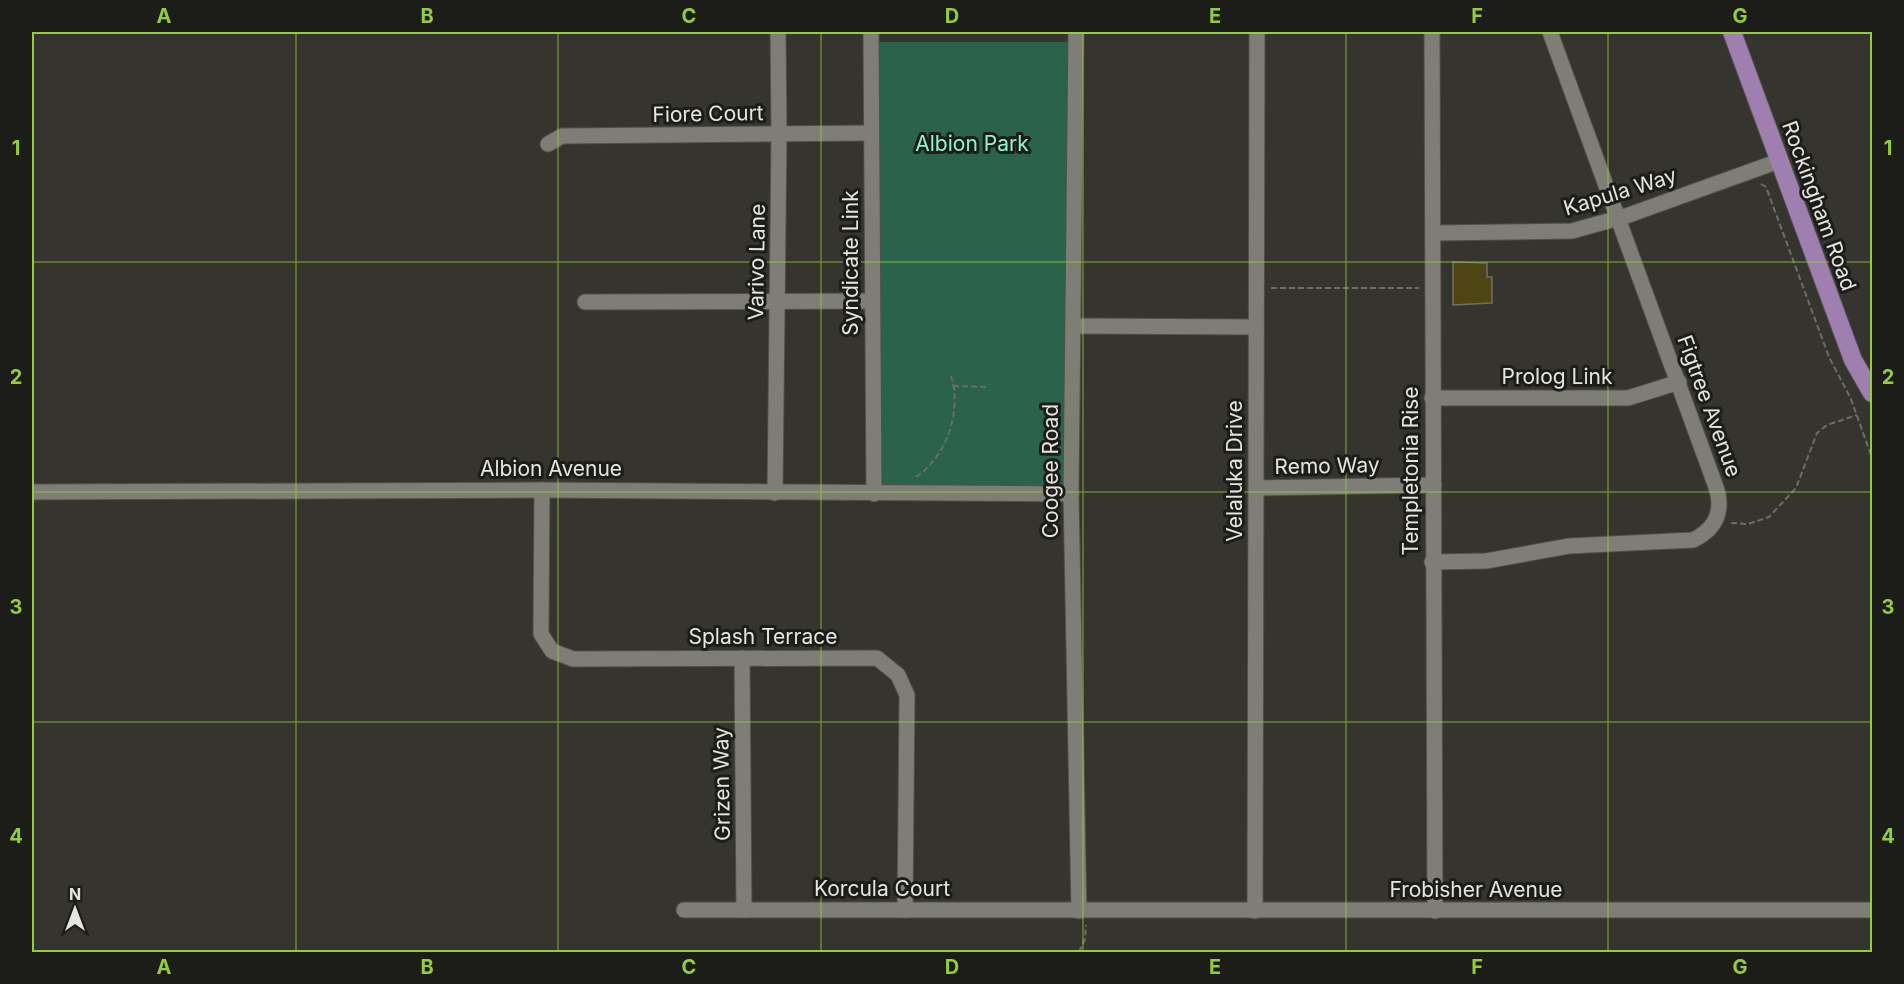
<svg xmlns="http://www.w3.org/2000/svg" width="1904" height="984" font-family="Inter,sans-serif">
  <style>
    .green { fill: #2b624c }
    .building { fill: #4f4514; stroke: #706f68; stroke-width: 1.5 }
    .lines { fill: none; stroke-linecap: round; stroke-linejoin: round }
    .minor-casing { stroke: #51504b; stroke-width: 17 }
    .primary-casing { stroke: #51504b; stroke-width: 20 }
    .path { stroke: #6e6d67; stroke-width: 2; stroke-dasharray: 6 3; stroke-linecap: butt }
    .minor { stroke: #7f7e76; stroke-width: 15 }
    .primary { stroke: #9f7faf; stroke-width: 18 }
    .grid { fill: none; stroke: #93cc3d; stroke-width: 1.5; stroke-opacity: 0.55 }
    .labels { text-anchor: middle; stroke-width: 6; stroke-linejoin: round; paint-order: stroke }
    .street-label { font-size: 21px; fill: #e5e4e0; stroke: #1c1c19 }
    .park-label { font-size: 21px; fill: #8ef4c9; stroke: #1c1c19 }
    .neatline { fill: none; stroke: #93cc3d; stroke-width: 2 }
    .grid-label { font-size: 20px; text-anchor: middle; font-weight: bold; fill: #93cc3d }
  </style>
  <rect width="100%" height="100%" fill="#35342e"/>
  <path class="green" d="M871,42H1076L1071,494H874Z"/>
  <path class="building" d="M1453,262L1487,263V277H1492V303L1453,305Z"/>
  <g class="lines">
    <defs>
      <g id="minor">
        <path d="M871,32L874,494"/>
        <path d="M1076,32L1071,494L1079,911"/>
        <path d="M1432,32L1435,911"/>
        <path d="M548,144L562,136L871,133"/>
        <path d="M1433,233L1572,231L1626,216L1779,161"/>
        <path d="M585,302L872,301"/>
        <path d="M1073,326L1256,327"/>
        <path d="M1432,398H1628L1679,382"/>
        <path d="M1256,488L1434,485"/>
        <path d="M542,490L541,634L552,651L573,659L877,658L898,675L907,695L905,910"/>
        <path d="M32,492L542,490L1071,494"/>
        <path d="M775,493L779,134L778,32"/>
        <path d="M1432,562L1486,561L1569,546L1693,540C1716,529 1724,511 1716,487L1550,32"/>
        <path d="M742,658L744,910"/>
        <path d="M684,910H1872"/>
        <path d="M1255,911L1257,32"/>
      </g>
      <path id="primary" d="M1732,32L1853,360L1872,393"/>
    </defs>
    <use href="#minor" class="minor-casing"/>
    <use href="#primary" class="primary-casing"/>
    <g class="path">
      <path d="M1761,184L1766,187L1829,357L1851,399L1872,458"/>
      <path d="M1271,288H1419"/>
      <path d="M953,386L989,387"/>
      <path d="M916,477C947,456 962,411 951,376"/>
      <path d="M1731,523L1748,524L1769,517L1796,488L1817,433L1827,425L1857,415"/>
      <path d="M1079,952L1085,939L1086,925"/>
    </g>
    <use href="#minor" class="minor"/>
    <use href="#primary" class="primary"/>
  </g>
  <path class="grid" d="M296,32V952M558,32V952M821,32V952M1083,32V952M1346,32V952M1608,32V952M32,262H1872M32,492H1872M32,722H1872"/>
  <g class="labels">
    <g class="street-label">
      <text transform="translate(708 114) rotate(-1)" y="7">Fiore Court</text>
      <text transform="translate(1620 192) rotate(-17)" y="7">Kapula Way</text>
      <text transform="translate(1819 206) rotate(70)" y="7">Rockingham Road</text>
      <text transform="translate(757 262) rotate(-89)" y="7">Varivo Lane</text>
      <text transform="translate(851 263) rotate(-90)" y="7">Syndicate Link</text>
      <text x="1557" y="384">Prolog Link</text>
      <text transform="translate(1709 406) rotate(70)" y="7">Figtree Avenue</text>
      <text transform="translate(1327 466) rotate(-1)" y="7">Remo Way</text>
      <text x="551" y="476">Albion Avenue</text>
      <text transform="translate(1051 471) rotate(-90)" y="7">Coogee Road</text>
      <text transform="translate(1235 471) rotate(-90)" y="7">Velaluka Drive</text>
      <text transform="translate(1411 471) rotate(-90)" y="7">Templetonia Rise</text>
      <text x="763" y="644">Splash Terrace</text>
      <text transform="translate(722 784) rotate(-91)" y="7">Grizen Way</text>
      <text x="882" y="896">Korcula Court</text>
      <text x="1476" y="897">Frobisher Avenue</text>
    </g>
    <g class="park-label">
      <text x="972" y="151">Albion Park</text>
    </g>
  </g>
  <rect width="1904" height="984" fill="none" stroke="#1c1c19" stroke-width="66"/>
  <g transform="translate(75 909)" stroke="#1c1c19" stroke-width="4.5" paint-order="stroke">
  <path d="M0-4.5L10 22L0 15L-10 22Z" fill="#e5e4e0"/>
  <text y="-9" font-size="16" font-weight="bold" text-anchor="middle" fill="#e5e4e0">N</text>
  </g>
  <rect x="33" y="33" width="1838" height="918" class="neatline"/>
  <g class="grid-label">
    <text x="164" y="23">A</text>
    <text x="427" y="23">B</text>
    <text x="689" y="23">C</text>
    <text x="952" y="23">D</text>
    <text x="1215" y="23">E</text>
    <text x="1477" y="23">F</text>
    <text x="1740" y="23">G</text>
    <text x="16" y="155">1</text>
    <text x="1888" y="155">1</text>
    <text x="16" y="384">2</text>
    <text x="1888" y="384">2</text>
    <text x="16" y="614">3</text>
    <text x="1888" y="614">3</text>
    <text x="16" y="843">4</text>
    <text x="1888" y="843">4</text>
    <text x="164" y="974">A</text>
    <text x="427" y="974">B</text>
    <text x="689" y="974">C</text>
    <text x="952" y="974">D</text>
    <text x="1215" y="974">E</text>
    <text x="1477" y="974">F</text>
    <text x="1740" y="974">G</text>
  </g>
</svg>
